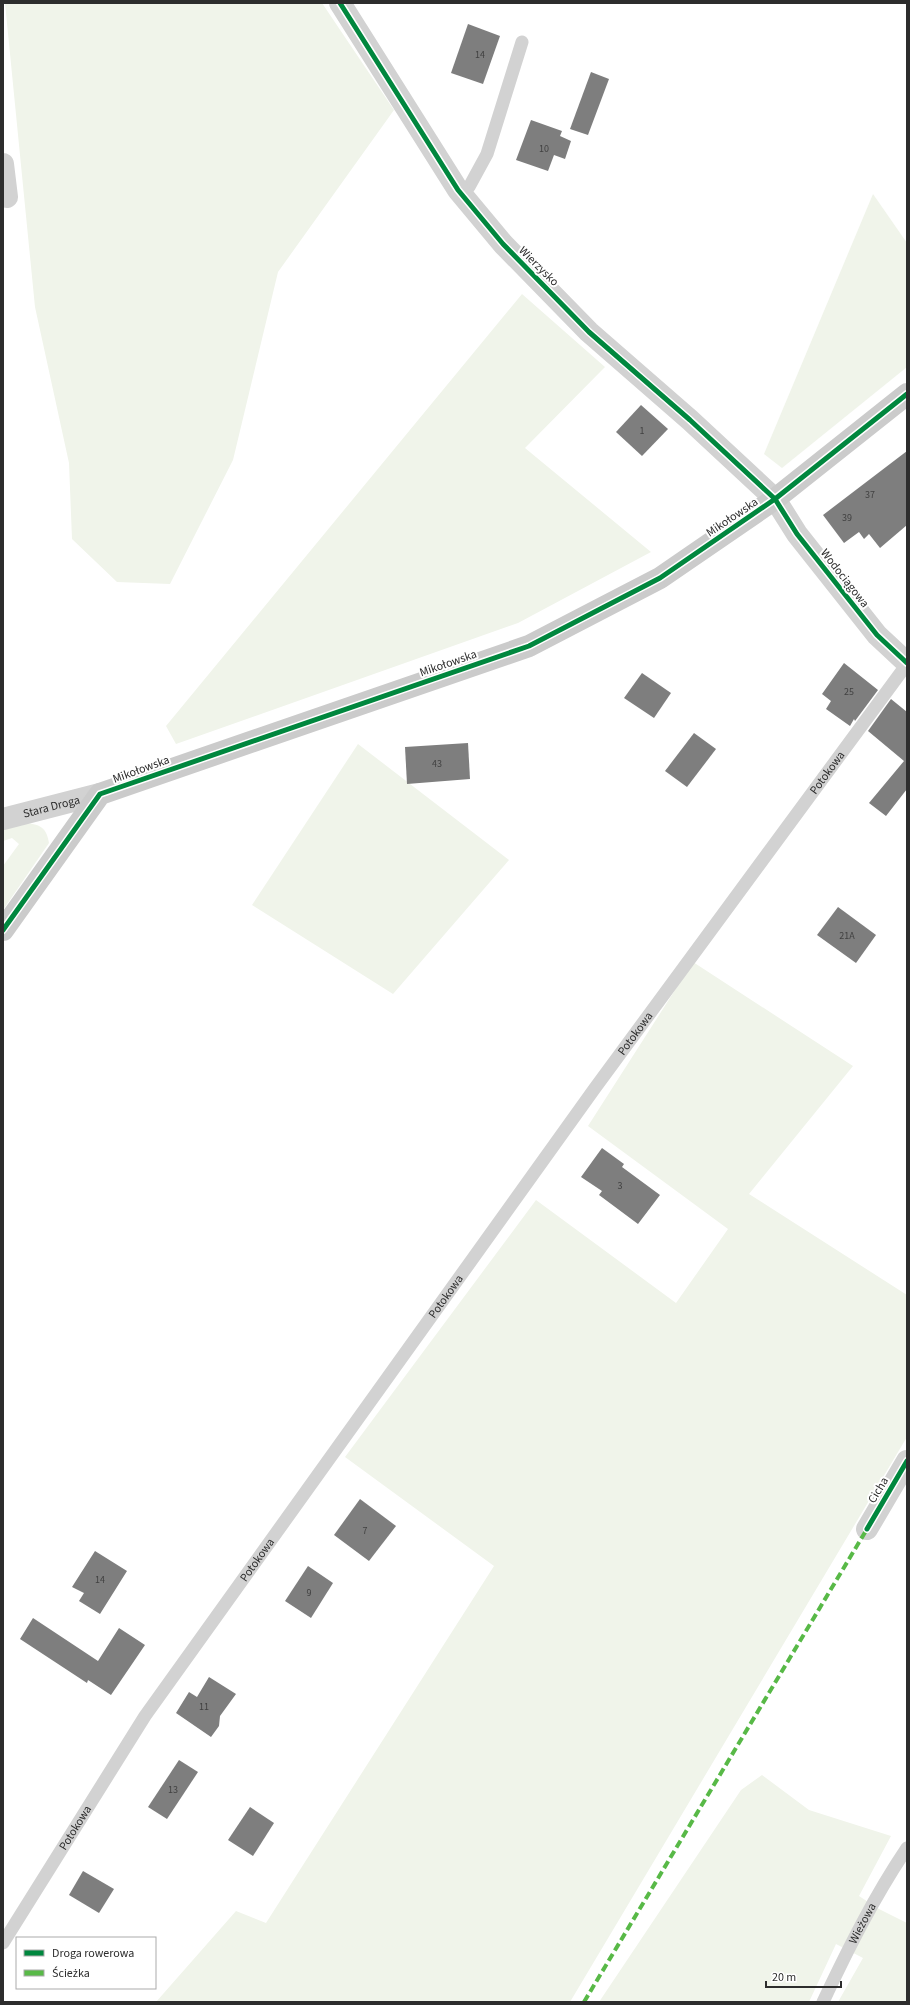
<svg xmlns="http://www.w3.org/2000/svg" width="910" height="2005" font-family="'Source Sans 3',sans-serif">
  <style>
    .green { fill: #f0f4ea }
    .building { fill: #7e7e7e }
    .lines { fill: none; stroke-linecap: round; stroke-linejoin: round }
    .lane { stroke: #d2d2d2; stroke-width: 13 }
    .street { stroke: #d2d2d2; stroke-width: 22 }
    .secondary { stroke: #cbcbcb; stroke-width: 22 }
    .quiet { stroke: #58b947; stroke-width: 4; stroke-dasharray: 8 4; stroke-linecap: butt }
    .cycleway-casing { stroke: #fff; stroke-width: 8 }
    .cycleway { stroke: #00873e; stroke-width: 5 }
    .labels { text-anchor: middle; stroke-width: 4; stroke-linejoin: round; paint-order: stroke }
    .number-label { font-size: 10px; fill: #414141 }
    .street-label { font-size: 12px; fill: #2d2d2d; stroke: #fff }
  </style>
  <rect width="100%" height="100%" fill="#fff"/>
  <g class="green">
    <path d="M5,3H322L394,110L278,272L233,460L170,584L117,582L72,539L69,463L35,307Z"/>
    <path d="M873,194L907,243V367L782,468L764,454Z"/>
    <path d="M522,294L605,367L525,448L651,552L518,623L176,744L166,726Z"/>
    <path d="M358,744L509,860L393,994L252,905Z"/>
    <path d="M25,823C40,824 47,828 49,843L3,910V866L19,844L12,838L3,841V828Z"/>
    <path d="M693,962L853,1066L749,1194L907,1295V1437L570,2002H156L236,1911L266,1923L494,1566L345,1457L536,1200L676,1303L728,1229L588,1126Z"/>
    <path d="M762,1775L809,1810L891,1836L859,1896L879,1909L907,1923V2002H838L863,1958L836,1944L809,2002H599L741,1790Z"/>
  </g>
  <g class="building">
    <path d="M468,24L500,36L483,84L451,73Z"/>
    <path d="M591,72L609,79L588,135L570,129Z"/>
    <path d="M531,120L562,131L560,136L571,141L565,159L554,155L548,171L516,160Z"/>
    <path d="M641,405L668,429L642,456L616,432Z"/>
    <path d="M907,451V525L880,548L869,534L864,539L859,532L844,543L823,515Z"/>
    <path d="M844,663L878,690L855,721L854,719L850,726L826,709L831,701L822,694Z"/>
    <path d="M642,673L671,693L654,718L624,698Z"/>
    <path d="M891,699L907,712V789L886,816L869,803L904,761L868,731Z"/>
    <path d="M694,733L716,749L687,787L665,771Z"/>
    <path d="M468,743L470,779L407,784L405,747Z"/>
    <path d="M838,907L876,935L856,963L817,935Z"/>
    <path d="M602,1148L624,1164L622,1167L660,1195L638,1224L599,1195L602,1191L581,1177Z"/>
    <path d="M360,1499L396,1526L369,1561L334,1535Z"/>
    <path d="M95,1551L127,1571L100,1614L79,1601L84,1593L72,1587Z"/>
    <path d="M308,1566L333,1583L311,1618L285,1601Z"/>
    <path d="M33,1618L98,1661L119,1628L145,1645L111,1695L88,1680L87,1683L20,1639Z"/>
    <path d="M209,1677L236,1694L220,1716L219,1726L211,1737L176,1713L189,1692L197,1697Z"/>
    <path d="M179,1760L198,1772L167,1819L148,1807Z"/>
    <path d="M250,1807L274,1823L253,1856L228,1840Z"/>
    <path d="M83,1871L114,1889L99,1913L69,1895Z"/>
  </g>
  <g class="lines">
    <g class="lane">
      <path d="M458,190L469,187L487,154L522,42"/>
      <path id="s1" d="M3,1943L145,1716L595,1088L907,664"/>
      <path id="s2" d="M823,2002C848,1949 874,1897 907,1848"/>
    </g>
    <g class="street">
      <path d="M340,3L458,190L503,244L589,332L690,420L775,499L797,534L877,635L907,663"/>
      <path d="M3,164L7,197"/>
      <path id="s3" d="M3,819L100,794"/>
      <path d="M867,1529L907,1461"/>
    </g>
    <path class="secondary" d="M3,930L100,794L529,646L660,578L775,499L907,394"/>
    <path class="quiet" d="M584,2002L867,1529"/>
    <defs>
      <g id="cycleway">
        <path d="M340,3L458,190L503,244L589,332L690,420L775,499L797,534L877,635L907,663"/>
        <path d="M3,930L100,794L529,646L660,578L775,499L907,394"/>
        <path d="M867,1529L907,1461"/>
      </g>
    </defs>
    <use href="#cycleway" class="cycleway-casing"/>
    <use href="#cycleway" class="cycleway"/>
  </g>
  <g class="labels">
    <g class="number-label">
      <text x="480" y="58">14</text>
      <text x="544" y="152">10</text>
      <text x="642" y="434">1</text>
      <text x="870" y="498">37</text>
      <text x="847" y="521">39</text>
      <text x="849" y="695">25</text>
      <text x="437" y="767">43</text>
      <text x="847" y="939">21A</text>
      <text x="620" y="1189">3</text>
      <text x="365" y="1534">7</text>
      <text x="100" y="1583">14</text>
      <text x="309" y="1596">9</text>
      <text x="204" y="1710">11</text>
      <text x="173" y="1793">13</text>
    </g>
    <g class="street-label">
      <text transform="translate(539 266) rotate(45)" y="4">Wierzysko</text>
      <text transform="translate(732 517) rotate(-34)" y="4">Mikołowska</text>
      <text transform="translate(845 578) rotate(52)" y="4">Wodociągowa</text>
      <text transform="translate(448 663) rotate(-19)" y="4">Mikołowska</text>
      <text transform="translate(141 769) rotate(-20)" y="4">Mikołowska</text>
      <text dy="4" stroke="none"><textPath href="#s1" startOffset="1432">Potokowa</textPath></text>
      <text dy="4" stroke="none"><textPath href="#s3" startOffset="50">Stara Droga</textPath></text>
      <text dy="4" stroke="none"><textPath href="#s1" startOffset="1108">Potokowa</textPath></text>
      <text dy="4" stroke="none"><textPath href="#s1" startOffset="784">Potokowa</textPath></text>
      <text transform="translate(878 1490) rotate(-59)" y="4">Cicha</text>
      <text dy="4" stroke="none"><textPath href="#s1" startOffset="460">Potokowa</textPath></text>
      <text dy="4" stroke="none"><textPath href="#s1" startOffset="136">Potokowa</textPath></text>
      <text dy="4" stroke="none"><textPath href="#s2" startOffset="88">Wieżowa</textPath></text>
    </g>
  </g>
  <rect width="910" height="2005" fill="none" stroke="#2d2d2d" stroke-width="8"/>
  <rect x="16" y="1937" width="140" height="52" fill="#ffffff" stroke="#ababab"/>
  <rect x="24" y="1950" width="20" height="6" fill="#00873e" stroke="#ababab"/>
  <text x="52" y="1957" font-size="12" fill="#2d2d2d">Droga rowerowa</text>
  <rect x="24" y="1970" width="20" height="6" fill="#58b947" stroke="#ababab"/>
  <text x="52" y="1977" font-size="12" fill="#2d2d2d">Ścieżka</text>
  <path d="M766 1981v6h75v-6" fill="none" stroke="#2d2d2d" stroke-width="2"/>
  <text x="772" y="1981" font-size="12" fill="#2d2d2d" stroke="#ffffff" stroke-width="3" paint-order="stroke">20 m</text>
</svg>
